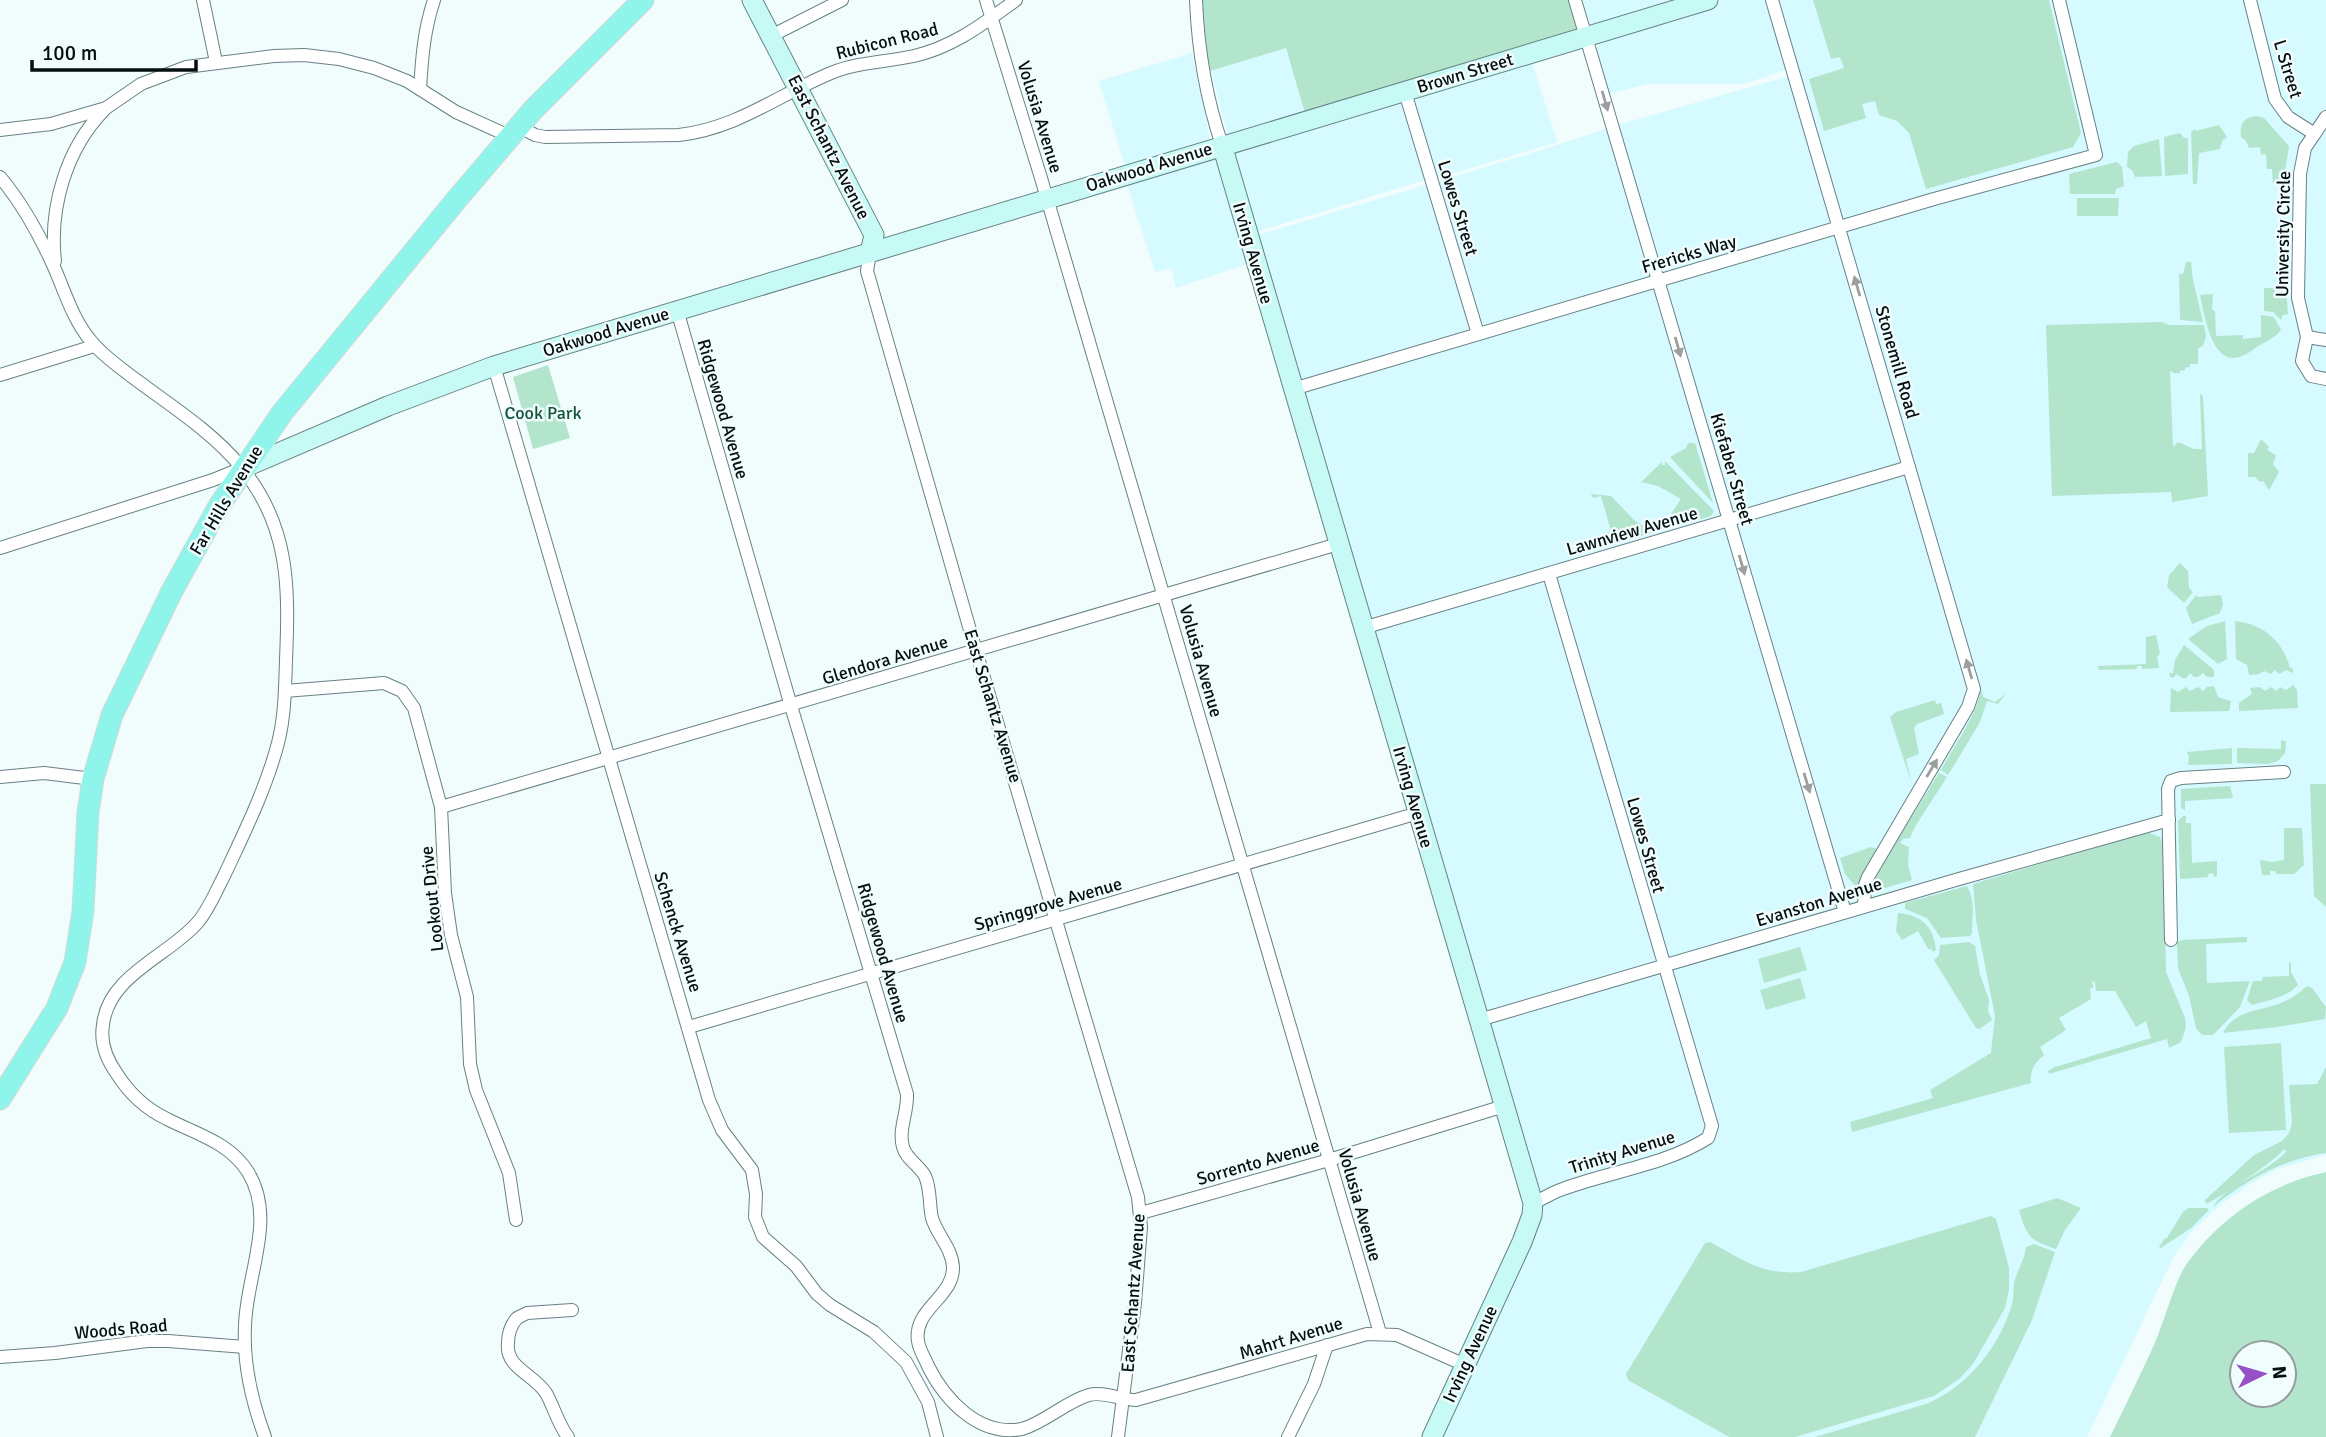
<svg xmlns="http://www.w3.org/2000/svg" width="2326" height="1437" font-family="Signika,sans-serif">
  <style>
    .built { fill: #d5faff }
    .green { fill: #b2e5cc; fill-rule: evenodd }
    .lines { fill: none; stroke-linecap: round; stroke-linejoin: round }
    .street-casing { stroke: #688184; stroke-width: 14 }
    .secondary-casing { stroke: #688184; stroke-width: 21 }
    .primary-casing { stroke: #d7d9d9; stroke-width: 23 }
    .street { stroke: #fff; stroke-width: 12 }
    .secondary { stroke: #c7faf4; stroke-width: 19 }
    .primary { stroke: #8ff5ea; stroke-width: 21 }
    .oneway { fill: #9b9f9f }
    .labels { text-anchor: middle; stroke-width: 5; stroke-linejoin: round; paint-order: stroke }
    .street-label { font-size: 18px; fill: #060f10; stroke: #f1fcfd }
    .park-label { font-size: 18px; fill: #11533a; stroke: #f1fcfd }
  </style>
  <rect width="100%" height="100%" fill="#f1fcfd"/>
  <g class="built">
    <path d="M1582,0H1677L1591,26Z"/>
    <path d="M1725,0H2326V1155L2277,1169L2252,1183L2221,1204L2192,1231L2173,1258L2087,1437H1432L1532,1215L1248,238L1529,154L1624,123L1793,75L1786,70L1743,84H1647L1609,94L1595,52L1602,36Z"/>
    <path d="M1286,48L1305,113L1228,136L1211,71Z"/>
    <path d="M1192,53L1210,139L1125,166L1099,81Z"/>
    <path d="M1531,59L1557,142L1438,178L1413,95Z"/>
    <path d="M1400,100L1425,180L1255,232L1231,149Z"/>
    <path d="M1215,153L1250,263L1176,288L1171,268L1155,272L1126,181Z"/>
  </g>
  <g class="green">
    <path d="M1196,0H1575L1587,36L1307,120L1286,48L1204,73Z"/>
    <path d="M1813,0H2049L2081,133L2073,147L1926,189L1909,133L1897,121L1879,115L1875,101L1862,104L1866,118L1824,131L1809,79L1844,68L1840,57L1831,59Z"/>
    <path d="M2257,116L2264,118L2289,146L2283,183H2273L2272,169H2267L2266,154L2261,155L2260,147L2249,148L2246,141L2241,137C2239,124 2244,117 2257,116Z"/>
    <path d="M2219,125L2227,137L2222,141L2220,149L2199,153L2197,184H2193L2191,132L2195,129L2196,131Z"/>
    <path d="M2180,133L2184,138H2188V174L2165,176L2164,137Z"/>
    <path d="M2159,139L2162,176L2135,177L2132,170L2127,167L2128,152L2134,146Z"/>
    <path d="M2117,162L2122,167L2124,186L2116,189L2115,194H2070L2069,174Z"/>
    <path d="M2077,198H2119L2118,216H2077Z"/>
    <path d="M2186,262H2191L2193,280L2203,322L2180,320L2179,274H2183Z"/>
    <path d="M2264,288H2286L2288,314L2283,315L2281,320L2273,312L2264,311Z"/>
    <path d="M2213,294L2212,310L2215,311L2216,336L2243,335V339L2261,337V315L2274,317L2281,330C2273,340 2263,342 2254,349C2214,380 2206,322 2200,295Z"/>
    <path d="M2162,322L2169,325H2204L2206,336L2203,346L2198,348V364H2190V367L2185,368V370L2180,371V373H2174L2170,371L2173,447L2178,442L2194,449H2202L2200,394L2203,396L2208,496L2172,502L2171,492L2052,496L2046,325Z"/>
    <path d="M548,365L570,438L533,449L513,377Z"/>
    <path d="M2261,439L2269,447L2267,450L2276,455L2273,464L2279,472L2269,490L2263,481L2260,482L2255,477H2248V453H2254Z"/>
    <path d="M1688,443H1695L1713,503L1670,457L1686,448Z"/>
    <path d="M1665,461L1714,511L1711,516L1679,525L1671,514L1681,499L1658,486L1641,482L1662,462V465H1665Z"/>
    <path d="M1591,494L1611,496L1635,521L1654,532L1606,546L1603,534L1611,531L1601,496L1593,498Z"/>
    <path d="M2180,563L2188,571L2189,588L2193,592L2184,603L2167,587L2169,575Z"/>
    <path d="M2196,595L2198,597L2221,595L2223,604L2220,613L2192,624L2186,608Z"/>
    <path d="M2225,621L2227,659L2218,664L2188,639L2207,626Z"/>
    <path d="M2235,621C2263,624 2283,641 2290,668H2293V673L2286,670L2279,674L2275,670L2271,674L2264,671L2259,674L2249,675L2247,665L2236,659Z"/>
    <path d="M2156,635L2160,654L2157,657L2159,668L2142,669V666H2137V669L2099,670L2098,666L2146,664V637Z"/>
    <path d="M2184,645L2214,670V677H2207L2203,673L2198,677H2194L2190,673L2186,678H2182L2177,674L2173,678L2170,677L2169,673H2173L2175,660Z"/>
    <path d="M2293,685L2297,690L2298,708L2239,711V703L2252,694L2250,688L2260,687L2265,691L2271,687L2276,691L2280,687L2286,690Z"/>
    <path d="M2214,686L2218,697L2231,701L2229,711L2170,712L2171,688L2178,692L2186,687L2190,691L2198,687L2203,691L2207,687Z"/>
    <path d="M1981,689L1983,697L1995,702L2006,694L1998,704L1987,701L1979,724L1948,775L1941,770C1955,744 1976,718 1981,689Z"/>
    <path d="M1935,700L1936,704L1941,703L1944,714L1917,724L1914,728L1919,754L1906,759L1912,785L1890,717L1896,712Z"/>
    <path d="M2281,740L2286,741L2285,753L2278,761L2268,764L2237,763V748L2281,749Z"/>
    <path d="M2232,748V764L2188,765L2189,757L2187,752Z"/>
    <path d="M1939,773L1947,777L1916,825L1910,838L1903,839L1900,843L1909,847L1908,865L1912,880L1885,888L1874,883L1876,874Z"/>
    <path d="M2310,784H2326V907L2314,896Z"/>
    <path d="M2230,786L2233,798L2185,801V810L2181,808V789Z"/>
    <path d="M2183,816H2186V823H2191L2192,863L2217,861V876L2214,877L2213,873L2208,874V877L2181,879L2180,877L2178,821Z"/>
    <path d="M2284,828H2302L2304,865L2294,874H2276L2275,871H2270V875H2262L2260,860L2272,862L2284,860Z"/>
    <path d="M2147,832L2160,837L2163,845L2166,972L2185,1018L2186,1027L2181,1042L2169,1048L2167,1039L2049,1074L2048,1071L2055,1067L2151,1038L2146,1021L2136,1027L2115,991H2096L2095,982L2091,981L2094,986L2090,989L2091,999L2059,1018L2066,1030L2040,1047L2044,1055C2034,1064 2030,1069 2031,1083L1852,1132L1850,1122L1933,1098L1930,1090L1991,1053L1995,1016L1976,920L1973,884Z"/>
    <path d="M1871,847L1877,849L1856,887L1845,874L1840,858Z"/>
    <path d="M1967,886C1976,901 1972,917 1972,933L1970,936L1941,938L1927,918L1905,909V903Z"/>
    <path d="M1898,913C1921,915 1934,926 1936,950L1933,952L1931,948L1929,950L1918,931L1902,940L1896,931Z"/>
    <path d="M2247,937V942L2206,944L2207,983L2249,981V983L2240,1007L2213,1035H2202L2196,1028L2189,996L2178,968L2177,942L2182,940Z"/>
    <path d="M1969,942L1975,946L1980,975L1989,1000L1988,1011L1992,1020L1979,1029L1976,1028L1934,960L1939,955L1940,945Z"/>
    <path d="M1800,947L1807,970L1764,983L1758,959Z"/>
    <path d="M2291,962V972L2298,985C2287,997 2268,1001 2252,1005L2247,1000L2253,981H2262L2263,977L2289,976V963Z"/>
    <path d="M1800,978L1806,998L1766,1010L1760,990Z"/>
    <path d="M2307,986L2312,988L2326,1007L2325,1019L2277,1027L2223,1033C2236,1008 2261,1012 2283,1002C2292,999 2300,992 2307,986Z"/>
    <path d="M2281,1043L2286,1130L2229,1133L2224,1047Z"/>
    <path d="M2326,1067V1153C2283,1159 2246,1180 2213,1207C2224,1186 2267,1173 2286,1152L2284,1149C2278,1159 2217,1200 2206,1204L2205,1200L2254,1155L2282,1141L2289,1133L2292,1123L2289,1085L2317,1084Z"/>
    <path d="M2326,1172V1437H2110C2125,1406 2140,1376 2154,1345C2164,1323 2174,1283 2186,1265C2220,1217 2270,1184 2326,1172ZM2242,1353H2284V1395H2242Z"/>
    <path d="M2057,1198L2081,1208L2065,1230L2056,1249C2029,1240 2027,1237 2019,1210Z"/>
    <path d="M2188,1208H2207L2209,1210L2191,1228L2161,1248L2159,1247L2165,1238H2167L2183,1212Z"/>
    <path d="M1991,1216L1996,1219L2009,1268V1290L2005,1308L1973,1364L1959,1379L1934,1396L1795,1437H1729L1628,1380L1626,1374L1705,1243L1710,1242C1743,1260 1762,1275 1801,1272Z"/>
    <path d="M2034,1244L2055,1252L2032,1320L1975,1437H1815L1926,1404C1966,1388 2000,1347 2012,1304C2014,1297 2013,1290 2014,1283C2017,1270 2024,1262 2026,1247Z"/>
  </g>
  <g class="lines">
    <defs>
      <g id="street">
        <path d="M203,0L216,62"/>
        <path d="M986,0L1041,178L1380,1333"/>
        <path d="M1196,0C1198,50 1206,98 1222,145"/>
        <path d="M1575,0L1845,912"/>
        <path d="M1772,0L1974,689L1968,707L1868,877L1865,885L1864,906"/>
        <path d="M2250,0L2275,99L2288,117L2313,133"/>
        <path d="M771,36L842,0"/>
        <path d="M420,89C422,57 424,30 434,0"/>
        <path d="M1405,92L1478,334"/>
        <path d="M518,126L535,135L545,137L679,135C738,128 778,95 831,73C858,62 886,62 914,56C954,47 984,23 1016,0"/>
        <path d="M0,130L51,124L106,108L141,84L186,67L274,56L304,55L339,59L374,68L407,81L456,112L509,136"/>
        <path d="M0,177C22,203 40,236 54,267C65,292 73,320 91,341C102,355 117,365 131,376C168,404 212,431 241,467C290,526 289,588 286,660C285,688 285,716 278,743C266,789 244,833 224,876C216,891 209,909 198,922C169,956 108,975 103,1025C100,1043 107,1060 117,1074C129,1093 146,1109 167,1119C196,1134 229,1142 248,1172C277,1219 246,1275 245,1326C243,1364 252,1402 265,1437"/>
        <path d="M870,253L867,271L976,651L1138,1197L1141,1227L1135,1303L1118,1437"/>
        <path d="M55,261C49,208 66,149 104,110"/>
        <path d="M677,310L791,706L907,1094C908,1112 898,1130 903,1147C906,1159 919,1165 925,1176C931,1189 929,1205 932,1218C937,1235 952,1248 953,1267C954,1297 913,1309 918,1341C919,1350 925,1358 928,1366C945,1400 979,1437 1022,1429C1046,1422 1065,1402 1089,1395C1103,1391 1121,1400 1136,1400L1367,1334L1397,1335L1465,1365"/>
        <path d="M2307,337L2298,298L2300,174L2305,148L2326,117"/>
        <path d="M2326,340L2307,337L2302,361L2311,376L2326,379"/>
        <path d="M494,366L709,1100L722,1130L752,1170L756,1194L755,1217L763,1237L796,1266L817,1294L830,1305L874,1332L906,1362L928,1402L937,1437"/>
        <path d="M0,375L94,346"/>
        <path d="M1293,389L1934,199L2096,155L2059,0"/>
        <path d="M0,548L213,480L242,468"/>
        <path d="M1363,628L1909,467"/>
        <path d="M285,691L384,683L402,691L414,708L441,807L445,893L451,935L467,997L470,1064L476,1090L509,1173L516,1220"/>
        <path d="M0,777L44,773L93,779"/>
        <path d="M441,807L1338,544"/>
        <path d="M2171,940L2168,789L2171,781L2181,778L2284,772"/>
        <path d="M1479,1020L1959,879L2169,820"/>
        <path d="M689,1027L1418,813"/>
        <path d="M1533,1203C1543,1199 1553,1192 1563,1189C1611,1171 1663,1166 1708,1138L1712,1126L1549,574"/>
        <path d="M1141,1213L1329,1160L1504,1106"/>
        <path d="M0,1357L55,1353L147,1341H168L245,1347"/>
        <path d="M568,1437C558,1424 554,1407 546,1393C534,1374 505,1368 508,1343C508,1333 511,1325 517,1318L527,1313L572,1310"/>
        <path d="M1288,1437L1314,1384L1327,1345"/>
      </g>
      <g id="secondary">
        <path d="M752,0L874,235L870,253"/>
        <path d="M1222,145L1533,1203L1532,1215L1522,1242L1432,1437"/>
        <path d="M243,468L388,406L494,366L1708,0"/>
      </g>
      <path id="primary" d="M0,1099L57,1008L75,962L83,911L88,812L93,779L112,715L172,591L219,506L282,413L457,199L533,110L643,0"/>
    </defs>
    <use href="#street" class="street-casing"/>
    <use href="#secondary" class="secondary-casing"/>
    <use href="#primary" class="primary-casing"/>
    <use href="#street" class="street"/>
    <use href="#secondary" class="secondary"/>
    <use href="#primary" class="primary"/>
  </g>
  <defs><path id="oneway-solid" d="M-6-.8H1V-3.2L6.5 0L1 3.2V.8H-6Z" transform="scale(1.75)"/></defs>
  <g class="oneway">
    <use href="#oneway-solid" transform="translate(1605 101) rotate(74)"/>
    <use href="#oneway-solid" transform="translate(1857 286) rotate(-106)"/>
    <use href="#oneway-solid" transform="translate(1678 347) rotate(74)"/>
    <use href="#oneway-solid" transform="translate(1742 565) rotate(74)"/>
    <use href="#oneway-solid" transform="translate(1969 669) rotate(-106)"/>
    <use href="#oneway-solid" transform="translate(1932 768) rotate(-59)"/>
    <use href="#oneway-solid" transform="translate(1807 783) rotate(73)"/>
  </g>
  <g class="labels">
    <g class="street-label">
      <text transform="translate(887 41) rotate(-14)" y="6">Rubicon Road</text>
      <text transform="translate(2288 69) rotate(73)" y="6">L Street</text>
      <text transform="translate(1465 73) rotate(-17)" y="6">Brown Street</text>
      <text transform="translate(1040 117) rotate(73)" y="6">Volusia Avenue</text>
      <text transform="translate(829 147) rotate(63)" y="6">East Schantz Avenue</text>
      <text transform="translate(1149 167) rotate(-17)" y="6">Oakwood Avenue</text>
      <text transform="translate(1458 208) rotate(73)" y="6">Lowes Street</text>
      <text transform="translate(2283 234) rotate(-89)" y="6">University Circle</text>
      <text transform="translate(1253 253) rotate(74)" y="6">Irving Avenue</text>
      <text transform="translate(1689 254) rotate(-16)" y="6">Frericks Way</text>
      <text transform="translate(606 332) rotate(-17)" y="6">Oakwood Avenue</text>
      <text transform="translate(1897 362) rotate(74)" y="6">Stonemill Road</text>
      <text transform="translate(723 409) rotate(74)" y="6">Ridgewood Avenue</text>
      <text transform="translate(1732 469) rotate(74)" y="6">Kiefaber Street</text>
      <text transform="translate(226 500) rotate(-59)" y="6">Far Hills Avenue</text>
      <text transform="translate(1632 531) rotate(-16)" y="6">Lawnview Avenue</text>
      <text transform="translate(885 660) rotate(-17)" y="6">Glendora Avenue</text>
      <text transform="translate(1201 661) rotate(74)" y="6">Volusia Avenue</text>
      <text transform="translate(993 706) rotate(73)" y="6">East Schantz Avenue</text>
      <text transform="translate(1413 797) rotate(74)" y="6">Irving Avenue</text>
      <text transform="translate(1646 845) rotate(74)" y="6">Lowes Street</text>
      <text transform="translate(432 899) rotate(-96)" y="6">Lookout Drive</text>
      <text transform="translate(1819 902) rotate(-17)" y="6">Evanston Avenue</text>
      <text transform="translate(1048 904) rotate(-16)" y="6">Springgrove Avenue</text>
      <text transform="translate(678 932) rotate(73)" y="6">Schenck Avenue</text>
      <text transform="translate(883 953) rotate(74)" y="6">Ridgewood Avenue</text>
      <text transform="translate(1622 1152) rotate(-17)" y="6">Trinity Avenue</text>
      <text transform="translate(1258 1162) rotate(-16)" y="6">Sorrento Avenue</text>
      <text transform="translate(1360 1205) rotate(74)" y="6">Volusia Avenue</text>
      <text transform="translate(1133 1293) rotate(-86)" y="6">East Schantz Avenue</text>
      <text transform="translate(121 1329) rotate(-5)" y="6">Woods Road</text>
      <text transform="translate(1291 1338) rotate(-17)" y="6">Mahrt Avenue</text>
      <text transform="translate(1470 1354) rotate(-65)" y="6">Irving Avenue</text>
    </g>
    <g class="park-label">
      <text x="543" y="419">Cook Park</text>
    </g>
  </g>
  <g transform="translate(2263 1374) rotate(85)"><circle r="33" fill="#f1fcfd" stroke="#939d9e" stroke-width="2"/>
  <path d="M0-5L12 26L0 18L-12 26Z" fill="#9551c5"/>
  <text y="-10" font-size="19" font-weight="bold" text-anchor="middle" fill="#060f10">N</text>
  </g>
  <path d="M32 60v10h164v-10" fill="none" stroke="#060f10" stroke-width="3.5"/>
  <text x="42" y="60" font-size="21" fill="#060f10" stroke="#f1fcfd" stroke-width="5" paint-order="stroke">100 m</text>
</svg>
